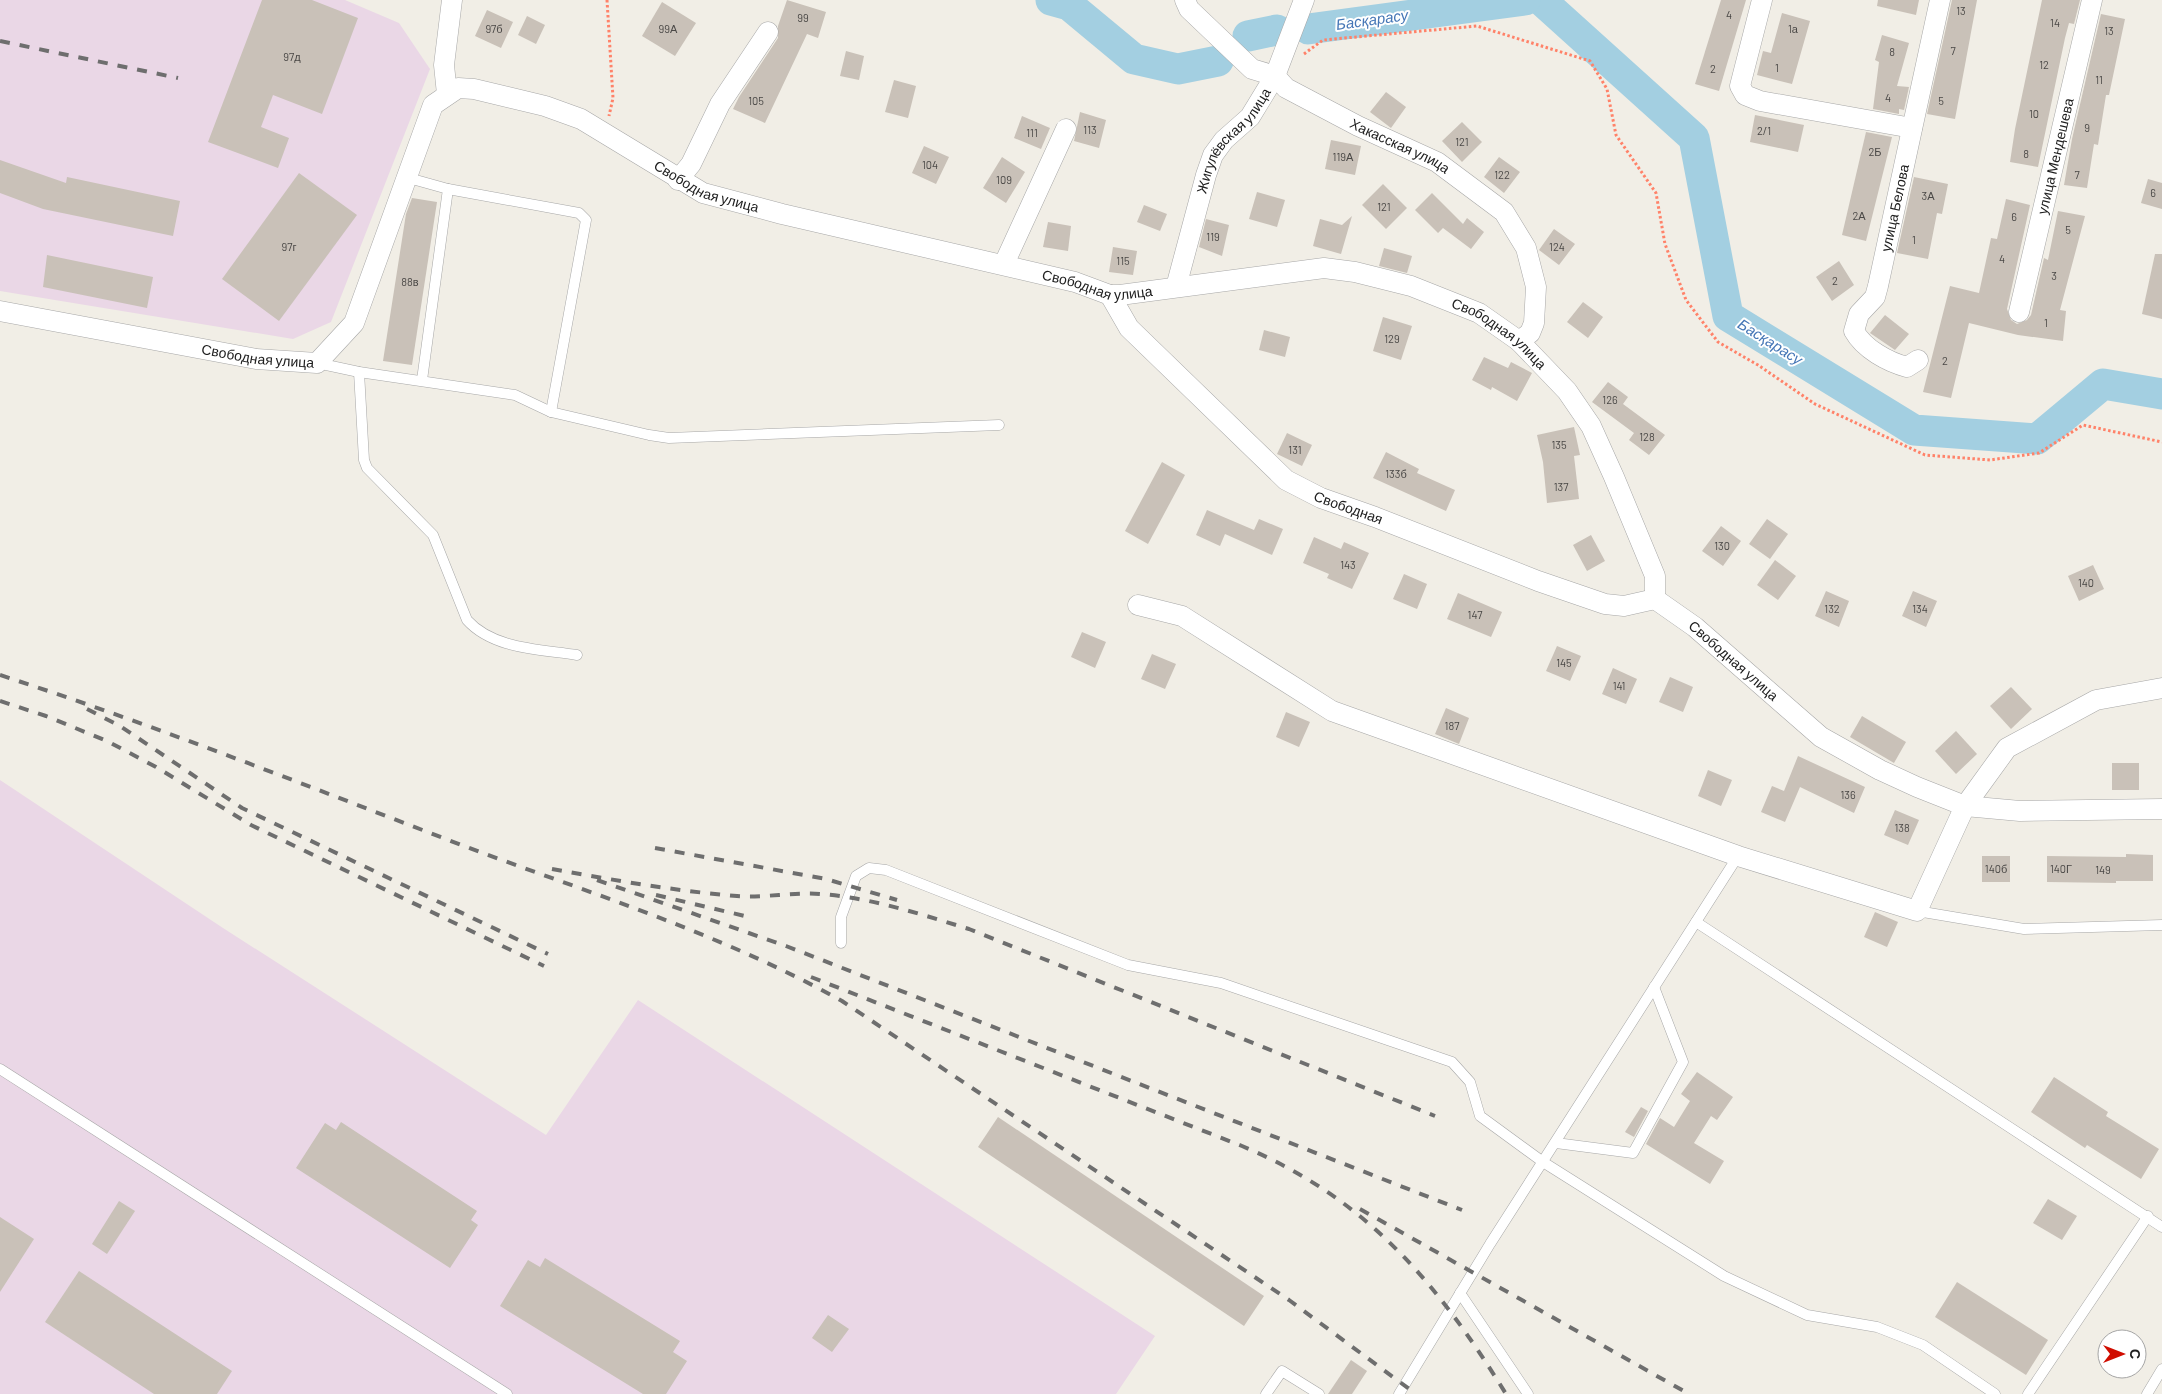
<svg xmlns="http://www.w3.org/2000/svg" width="2162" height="1394" font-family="Barlow,sans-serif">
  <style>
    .industrial { fill: #ead7e6 }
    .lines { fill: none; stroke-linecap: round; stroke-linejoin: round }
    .river { stroke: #a3cfe1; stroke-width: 31 }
    .building { fill: #c9c1b8 }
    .lane-casing { stroke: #a7a7a7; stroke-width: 11 }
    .street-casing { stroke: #a7a7a7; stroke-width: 21 }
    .path { stroke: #ff8269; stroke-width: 3; stroke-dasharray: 2.5 2.5; stroke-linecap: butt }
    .lane { stroke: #fff; stroke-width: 10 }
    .street { stroke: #fff; stroke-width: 20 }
    .rail { stroke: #6e6e6e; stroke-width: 4; stroke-dasharray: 10 10; stroke-linecap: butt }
    .labels { text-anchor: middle; stroke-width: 4; stroke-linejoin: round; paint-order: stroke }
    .number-label { font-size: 11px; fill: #4a4846 }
    .street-label { font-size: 14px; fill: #202020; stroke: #fff }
    .water-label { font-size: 15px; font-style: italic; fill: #4576b6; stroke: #fff }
  </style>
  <rect width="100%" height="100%" fill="#f1eee6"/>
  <g class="industrial">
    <path d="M0,0H345L399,23L430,69L331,322L293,339L0,291Z"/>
    <path d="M0,780L223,928L546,1135L638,1000L1155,1336L1116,1394H0Z"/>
  </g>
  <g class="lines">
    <g class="river">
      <path d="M1051,0L1069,5L1134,59L1178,69L1218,61"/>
      <path d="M1541,0L1694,138L1728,316L1914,430L2037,439L2103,384L2162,394"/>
      <path d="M1308,29L1525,0"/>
      <path d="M1248,36L1277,30"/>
    </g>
  </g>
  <g class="building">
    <path d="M262,0H312L358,18L322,114L273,95L261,127L289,138L278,168L208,142Z"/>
    <path d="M787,0L826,12L818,38L807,34L765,123L733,109L739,97L778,38V26Z"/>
    <path d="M1721,0H1746L1719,91L1695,84Z"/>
    <path d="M1878,0H1919L1916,15L1877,6Z"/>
    <path d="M1952,0H1977L1955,119L1927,114Z"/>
    <path d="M2042,0H2080L2074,24L2069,23L2065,38L2038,167L2010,162L2015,129Z"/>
    <path d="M662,2L696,23L675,56L642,36Z"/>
    <path d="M487,10L513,22L501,48L475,36Z"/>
    <path d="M1782,13L1810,21L1792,84L1757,75L1763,51L1771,53Z"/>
    <path d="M2101,14L2125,19L2109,95H2106L2098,145L2094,144L2087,188L2064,185L2072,139Z"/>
    <path d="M527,16L545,25L536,44L518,35Z"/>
    <path d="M1882,35L1909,43L1897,86L1909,87L1904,110L1899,109V114L1873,109L1879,62L1875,60Z"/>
    <path d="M846,51L864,56L859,80L840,76Z"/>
    <path d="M894,80L916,86L908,118L885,112Z"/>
    <path d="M1386,92L1406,107L1391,128L1370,112Z"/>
    <path d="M1080,112L1106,120L1099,148L1074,141Z"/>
    <path d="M1755,115L1804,125L1798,152L1750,142Z"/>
    <path d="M1022,116L1050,128L1041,149L1014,138Z"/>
    <path d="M1462,122L1482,142L1462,162L1442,141Z"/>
    <path d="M1866,132L1892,137L1866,241L1842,235Z"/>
    <path d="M1331,140L1361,146L1355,175L1325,169Z"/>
    <path d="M924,146L949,157L936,184L912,173Z"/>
    <path d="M1002,157L1025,172L1006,203L983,188Z"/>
    <path d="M1499,157L1520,172L1504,193L1484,177Z"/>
    <path d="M0,160L66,183L67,177L180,201L173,236L43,209L0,193Z"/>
    <path d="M299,173L357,215L279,321L222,279Z"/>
    <path d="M1914,177L1948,184L1942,214L1937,213L1928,259L1897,253Z"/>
    <path d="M2148,179L2162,183V209L2141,203Z"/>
    <path d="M1383,184L1407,208L1386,229L1362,205Z"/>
    <path d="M1257,192L1285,200L1277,227L1249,219Z"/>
    <path d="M1432,193L1463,224L1467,218L1484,232L1471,249L1443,228L1438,233L1415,210Z"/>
    <path d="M412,198L437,202L412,365L383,361L406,214Z"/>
    <path d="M2006,199L2030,205L2007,309L2011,320L2017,324L2027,320L2031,315L2044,258L2048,260L2058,211L2085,216L2060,310L2066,311L2063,341L2018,335L1969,323L1951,398L1923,392L1950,286L1979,293L1991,238L1997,239Z"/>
    <path d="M1144,205L1167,214L1160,231L1137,222Z"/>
    <path d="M1352,216L1341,254L1313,246L1320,219L1342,225Z"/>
    <path d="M1206,219L1229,225L1222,256L1199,247Z"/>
    <path d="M1048,222L1071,226L1068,251L1043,247Z"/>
    <path d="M1554,229L1575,244L1559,265L1539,250Z"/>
    <path d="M1113,247L1137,251L1133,275L1109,272Z"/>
    <path d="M1384,248L1412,256L1407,273L1379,266Z"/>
    <path d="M2155,254H2162V319L2142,314Z"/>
    <path d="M47,255L153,277L147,308L43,287Z"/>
    <path d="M1839,261L1854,285L1832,301L1816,277Z"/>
    <path d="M1583,302L1603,317L1588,338L1567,322Z"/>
    <path d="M1885,315L1909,334L1895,350L1870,333Z"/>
    <path d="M1383,317L1412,326L1401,360L1373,351Z"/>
    <path d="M1264,330L1290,337L1285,357L1259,350Z"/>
    <path d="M1484,357L1508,368L1511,362L1532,373L1517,401L1492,387L1491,390L1472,380Z"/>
    <path d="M1608,382L1628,397L1623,404L1665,435L1649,455L1629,440L1634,433L1592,402Z"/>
    <path d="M1574,427L1580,455L1574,456L1579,499L1547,503L1543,462L1537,435Z"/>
    <path d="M1287,433L1312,445L1302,466L1277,454Z"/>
    <path d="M1386,452L1419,469L1417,473L1455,490L1446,511L1373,478Z"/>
    <path d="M1162,462L1185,475L1148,544L1125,531Z"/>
    <path d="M1207,510L1254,530L1259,519L1283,529L1272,555L1225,534L1220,546L1196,535Z"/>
    <path d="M1767,519L1788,534L1770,559L1749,544Z"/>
    <path d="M1721,526L1741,541L1723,566L1702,551Z"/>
    <path d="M1591,535L1605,561L1587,571L1573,545Z"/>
    <path d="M1314,537L1341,549L1344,542L1369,553L1352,589L1327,578L1329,574L1303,563Z"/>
    <path d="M1775,560L1796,576L1778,600L1757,585Z"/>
    <path d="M2093,565L2104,589L2079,601L2068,576Z"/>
    <path d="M1404,574L1427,584L1417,609L1393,599Z"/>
    <path d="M1826,591L1849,601L1839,627L1815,616Z"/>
    <path d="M1913,591L1937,601L1926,627L1902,616Z"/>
    <path d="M1458,593L1502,612L1491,637L1447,619Z"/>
    <path d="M1082,632L1106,642L1095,668L1071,657Z"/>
    <path d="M1557,646L1581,656L1570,681L1546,671Z"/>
    <path d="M1152,654L1176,664L1165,689L1141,679Z"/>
    <path d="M1613,668L1637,679L1626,704L1602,694Z"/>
    <path d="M1670,677L1693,687L1683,712L1659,702Z"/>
    <path d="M2011,687L2032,709L2011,729L1990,706Z"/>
    <path d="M1446,708L1469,718L1459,744L1435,734Z"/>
    <path d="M1286,712L1310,722L1299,747L1276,737Z"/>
    <path d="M1862,716L1906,742L1894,763L1850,737Z"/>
    <path d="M1956,731L1977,754L1956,774L1935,751Z"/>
    <path d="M1798,756L1865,787L1854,813L1800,787L1785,822L1761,812L1772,786L1784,791Z"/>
    <rect x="2112" y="763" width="27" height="27"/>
    <path d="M1708,770L1732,780L1721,806L1698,796Z"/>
    <path d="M1895,810L1919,820L1908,845L1884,835Z"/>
    <path d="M2126,854L2153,855V881H2116V883L2047,882V856L2126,857Z"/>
    <rect x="1982" y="856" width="28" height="26"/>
    <path d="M1875,912L1898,922L1887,947L1864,937Z"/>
    <path d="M1697,1072L1733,1097L1717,1120L1711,1116L1694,1143L1724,1161L1710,1184L1646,1144L1660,1118L1674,1127L1690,1101L1681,1094Z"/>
    <path d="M2054,1077L2108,1112L2106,1116L2159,1149L2141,1179L2087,1145L2085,1148L2031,1112Z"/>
    <path d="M1641,1107L1648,1111L1634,1137L1625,1132Z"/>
    <path d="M998,1117L1264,1296L1244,1326L978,1147Z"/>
    <path d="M341,1122L477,1211L471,1220L478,1225L450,1268L296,1168L325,1123L336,1130Z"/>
    <path d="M2048,1199L2077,1216L2062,1240L2033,1223Z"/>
    <path d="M119,1201L135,1211L107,1254L92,1244Z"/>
    <path d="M0,1217L34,1239L0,1292Z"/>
    <path d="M545,1258L680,1341L673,1352L687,1361L666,1394H643L500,1306L528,1260L540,1267Z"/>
    <path d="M79,1271L232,1371L217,1394H154L45,1322Z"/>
    <path d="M1957,1282L2048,1340L2026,1375L1935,1317Z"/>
    <path d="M828,1315L849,1329L832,1352L812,1338Z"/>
    <path d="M1351,1360L1367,1371L1352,1394H1328Z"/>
  </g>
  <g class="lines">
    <defs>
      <g id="lane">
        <path d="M405,177L448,189L422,380"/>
        <path d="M448,189L579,213L586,220L551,412"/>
        <path d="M317,363L359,372L515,395L551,412L649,435L669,438L999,425"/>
        <path d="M359,372L364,460L367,468L433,535L467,620C493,649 539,649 577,655"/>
        <path d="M1917,911L2024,929L2162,925"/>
        <path d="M1696,922L2162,1227"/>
        <path d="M841,943V917L856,876L869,868L886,870L1128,965L1221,983L1452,1062L1470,1082L1480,1116L1543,1162L1724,1276L1807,1315L1877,1327L1923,1345L1995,1394"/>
        <path d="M0,1069L507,1394"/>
        <path d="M1556,1143L1633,1153L1683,1062L1654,987"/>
        <path d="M1460,1293L1528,1394"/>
        <path d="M1266,1394L1282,1371L1319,1394"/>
        <path d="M1399,1394L1490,1244L1738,856"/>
        <path d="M2028,1394L2148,1216"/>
        <path d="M2147,1394L2162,1369"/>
      </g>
      <g id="street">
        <path id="s1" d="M1185,0L1189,9L1252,69L1275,76L1286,88L1358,126L1437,162L1504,212L1526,248L1536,287L1534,323L1530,333L1519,341"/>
        <path d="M1762,0L1740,86L1745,95L1760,101L1912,128"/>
        <path d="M447,94L444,65L452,0"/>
        <path d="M678,180L691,164L720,104L768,32"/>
        <path d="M1004,264L1066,129"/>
        <path id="s2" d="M1176,287L1206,175L1213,155L1224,140L1250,117L1275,76L1304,0"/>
        <path id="s3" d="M1110,295L1129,328L1286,480L1321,498L1375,517L1538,581L1605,604L1624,606L1655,599"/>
        <path id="s4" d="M0,311L256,359L317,363L354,323L433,105L458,88L474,89L545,106L581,119L703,193L782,214L1075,282L1110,295H1120L1324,268L1355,272L1411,286L1479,313L1519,341L1567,391L1591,426L1614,477L1655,576V599"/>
        <path id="s5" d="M2019,312L2092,0"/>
        <path id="s6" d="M1918,360L1907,367C1888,362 1864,349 1854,331L1859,314L1875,297L1878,286L1940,0"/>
        <path id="s7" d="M1655,599L1695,627L1821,737L1880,770L1917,787L1965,806L2020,811L2162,809"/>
        <path d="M1138,605L1182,616L1332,711L1738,856L1917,911L1965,806L2007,748L2096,700L2162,688"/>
      </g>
    </defs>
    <use href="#lane" class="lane-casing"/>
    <use href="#street" class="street-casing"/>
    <g class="path">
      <path d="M607,0L613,98L609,116"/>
      <path d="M1304,54L1323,40L1477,26L1590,61L1607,89L1616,135L1656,193L1665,244L1686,300L1718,342L1758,365L1815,404L1925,455L1990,460L2039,453L2083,425L2162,442"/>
    </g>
    <use href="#lane" class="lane"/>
    <use href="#street" class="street"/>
    <g class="rail">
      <path d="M0,41L178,78"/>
      <path d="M0,675C157,726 310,787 464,846C592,894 722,934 842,1001L1289,1300L1416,1394"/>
      <path d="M0,701L46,716L107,741L156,767L251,825L544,966"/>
      <path d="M87,709L120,726L242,808L548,954"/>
      <path d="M655,848L826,879L897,900"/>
      <path d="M552,869C613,880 675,891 737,896C765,898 793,892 821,894C872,898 920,914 969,929L1435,1116"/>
      <path d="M597,880L786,946L1462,1210"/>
      <path d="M656,895L749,917"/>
      <path d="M811,977L1242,1146C1366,1198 1437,1282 1506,1394"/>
      <path d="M1360,1209L1689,1394"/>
    </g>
  </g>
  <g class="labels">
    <g class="number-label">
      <text x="1961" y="15">13</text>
      <text x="1729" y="19">4</text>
      <text x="803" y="22">99</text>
      <text x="2055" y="27">14</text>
      <text x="494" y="33">97б</text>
      <text x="668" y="33">99А</text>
      <text x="1793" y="33">1а</text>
      <text x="2109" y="35">13</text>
      <text x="1953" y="55">7</text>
      <text x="1892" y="56">8</text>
      <text x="292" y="61">97д</text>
      <text x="2044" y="69">12</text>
      <text x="1777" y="72">1</text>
      <text x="1713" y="73">2</text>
      <text x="2099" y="84">11</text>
      <text x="1888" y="102">4</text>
      <text x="756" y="105">105</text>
      <text x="1941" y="105">5</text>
      <text x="2034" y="118">10</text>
      <text x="2087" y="132">9</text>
      <text x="1090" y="134">113</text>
      <text x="1764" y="135">2/1</text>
      <text x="1032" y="137">111</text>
      <text x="1462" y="146">121</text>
      <text x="1875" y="156">2Б</text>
      <text x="2026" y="158">8</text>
      <text x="1343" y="161">119А</text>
      <text x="930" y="169">104</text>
      <text x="1502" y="179">122</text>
      <text x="2077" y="179">7</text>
      <text x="1004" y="184">109</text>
      <text x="2153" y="197">6</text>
      <text x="1928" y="200">3А</text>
      <text x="1384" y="211">121</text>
      <text x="1859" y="220">2А</text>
      <text x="2014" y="221">6</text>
      <text x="2068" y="234">5</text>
      <text x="1213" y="241">119</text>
      <text x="1914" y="244">1</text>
      <text x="289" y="251">97г</text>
      <text x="1557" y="251">124</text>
      <text x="2002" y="263">4</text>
      <text x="1123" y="265">115</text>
      <text x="2054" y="280">3</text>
      <text x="1835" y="285">2</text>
      <text x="410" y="286">88в</text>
      <text x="2046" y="327">1</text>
      <text x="1392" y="343">129</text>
      <text x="1945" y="365">2</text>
      <text x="1610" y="404">126</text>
      <text x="1647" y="441">128</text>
      <text x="1559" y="449">135</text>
      <text x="1295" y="454">131</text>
      <text x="1396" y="478">133б</text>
      <text x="1561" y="491">137</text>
      <text x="1722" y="550">130</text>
      <text x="1348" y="569">143</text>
      <text x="2086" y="587">140</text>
      <text x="1832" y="613">132</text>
      <text x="1920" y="613">134</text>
      <text x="1475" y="619">147</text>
      <text x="1564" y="667">145</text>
      <text x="1619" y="690">141</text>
      <text x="1452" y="730">187</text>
      <text x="1848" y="799">136</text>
      <text x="1902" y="832">138</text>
      <text x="1996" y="873">140б</text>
      <text x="2061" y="873">140Г</text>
      <text x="2103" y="874">149</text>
    </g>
    <g class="street-label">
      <text dy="5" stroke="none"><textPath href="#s2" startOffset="160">Жигулёвская улица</textPath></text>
      <text dy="5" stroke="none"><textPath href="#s1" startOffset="265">Хакасская улица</textPath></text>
      <text dy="5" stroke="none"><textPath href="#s5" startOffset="160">улица Мендешева</textPath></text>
      <text dy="5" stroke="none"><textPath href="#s4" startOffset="909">Свободная улица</textPath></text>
      <text dy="5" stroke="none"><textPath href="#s6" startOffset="211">улица Белова</textPath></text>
      <text dy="5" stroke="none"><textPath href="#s4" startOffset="1314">Свободная улица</textPath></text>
      <text dy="5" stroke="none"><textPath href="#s4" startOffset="1734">Свободная улица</textPath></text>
      <text dy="5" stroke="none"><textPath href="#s4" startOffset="262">Свободная улица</textPath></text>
      <text dy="5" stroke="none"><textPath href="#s3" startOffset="325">Свободная</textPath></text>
      <text dy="5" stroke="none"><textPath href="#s7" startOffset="100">Свободная улица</textPath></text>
    </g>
    <g class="water-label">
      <text transform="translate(1372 20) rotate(-8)" y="5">Басқарасу</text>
      <text transform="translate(1770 342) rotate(32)" y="5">Басқарасу</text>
    </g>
  </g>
  <g transform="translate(2122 1354) rotate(90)"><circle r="24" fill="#ffffff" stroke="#a6a6a6"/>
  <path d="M0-4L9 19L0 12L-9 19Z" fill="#d00d00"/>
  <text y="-8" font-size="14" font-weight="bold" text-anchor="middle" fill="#202020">С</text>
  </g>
</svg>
